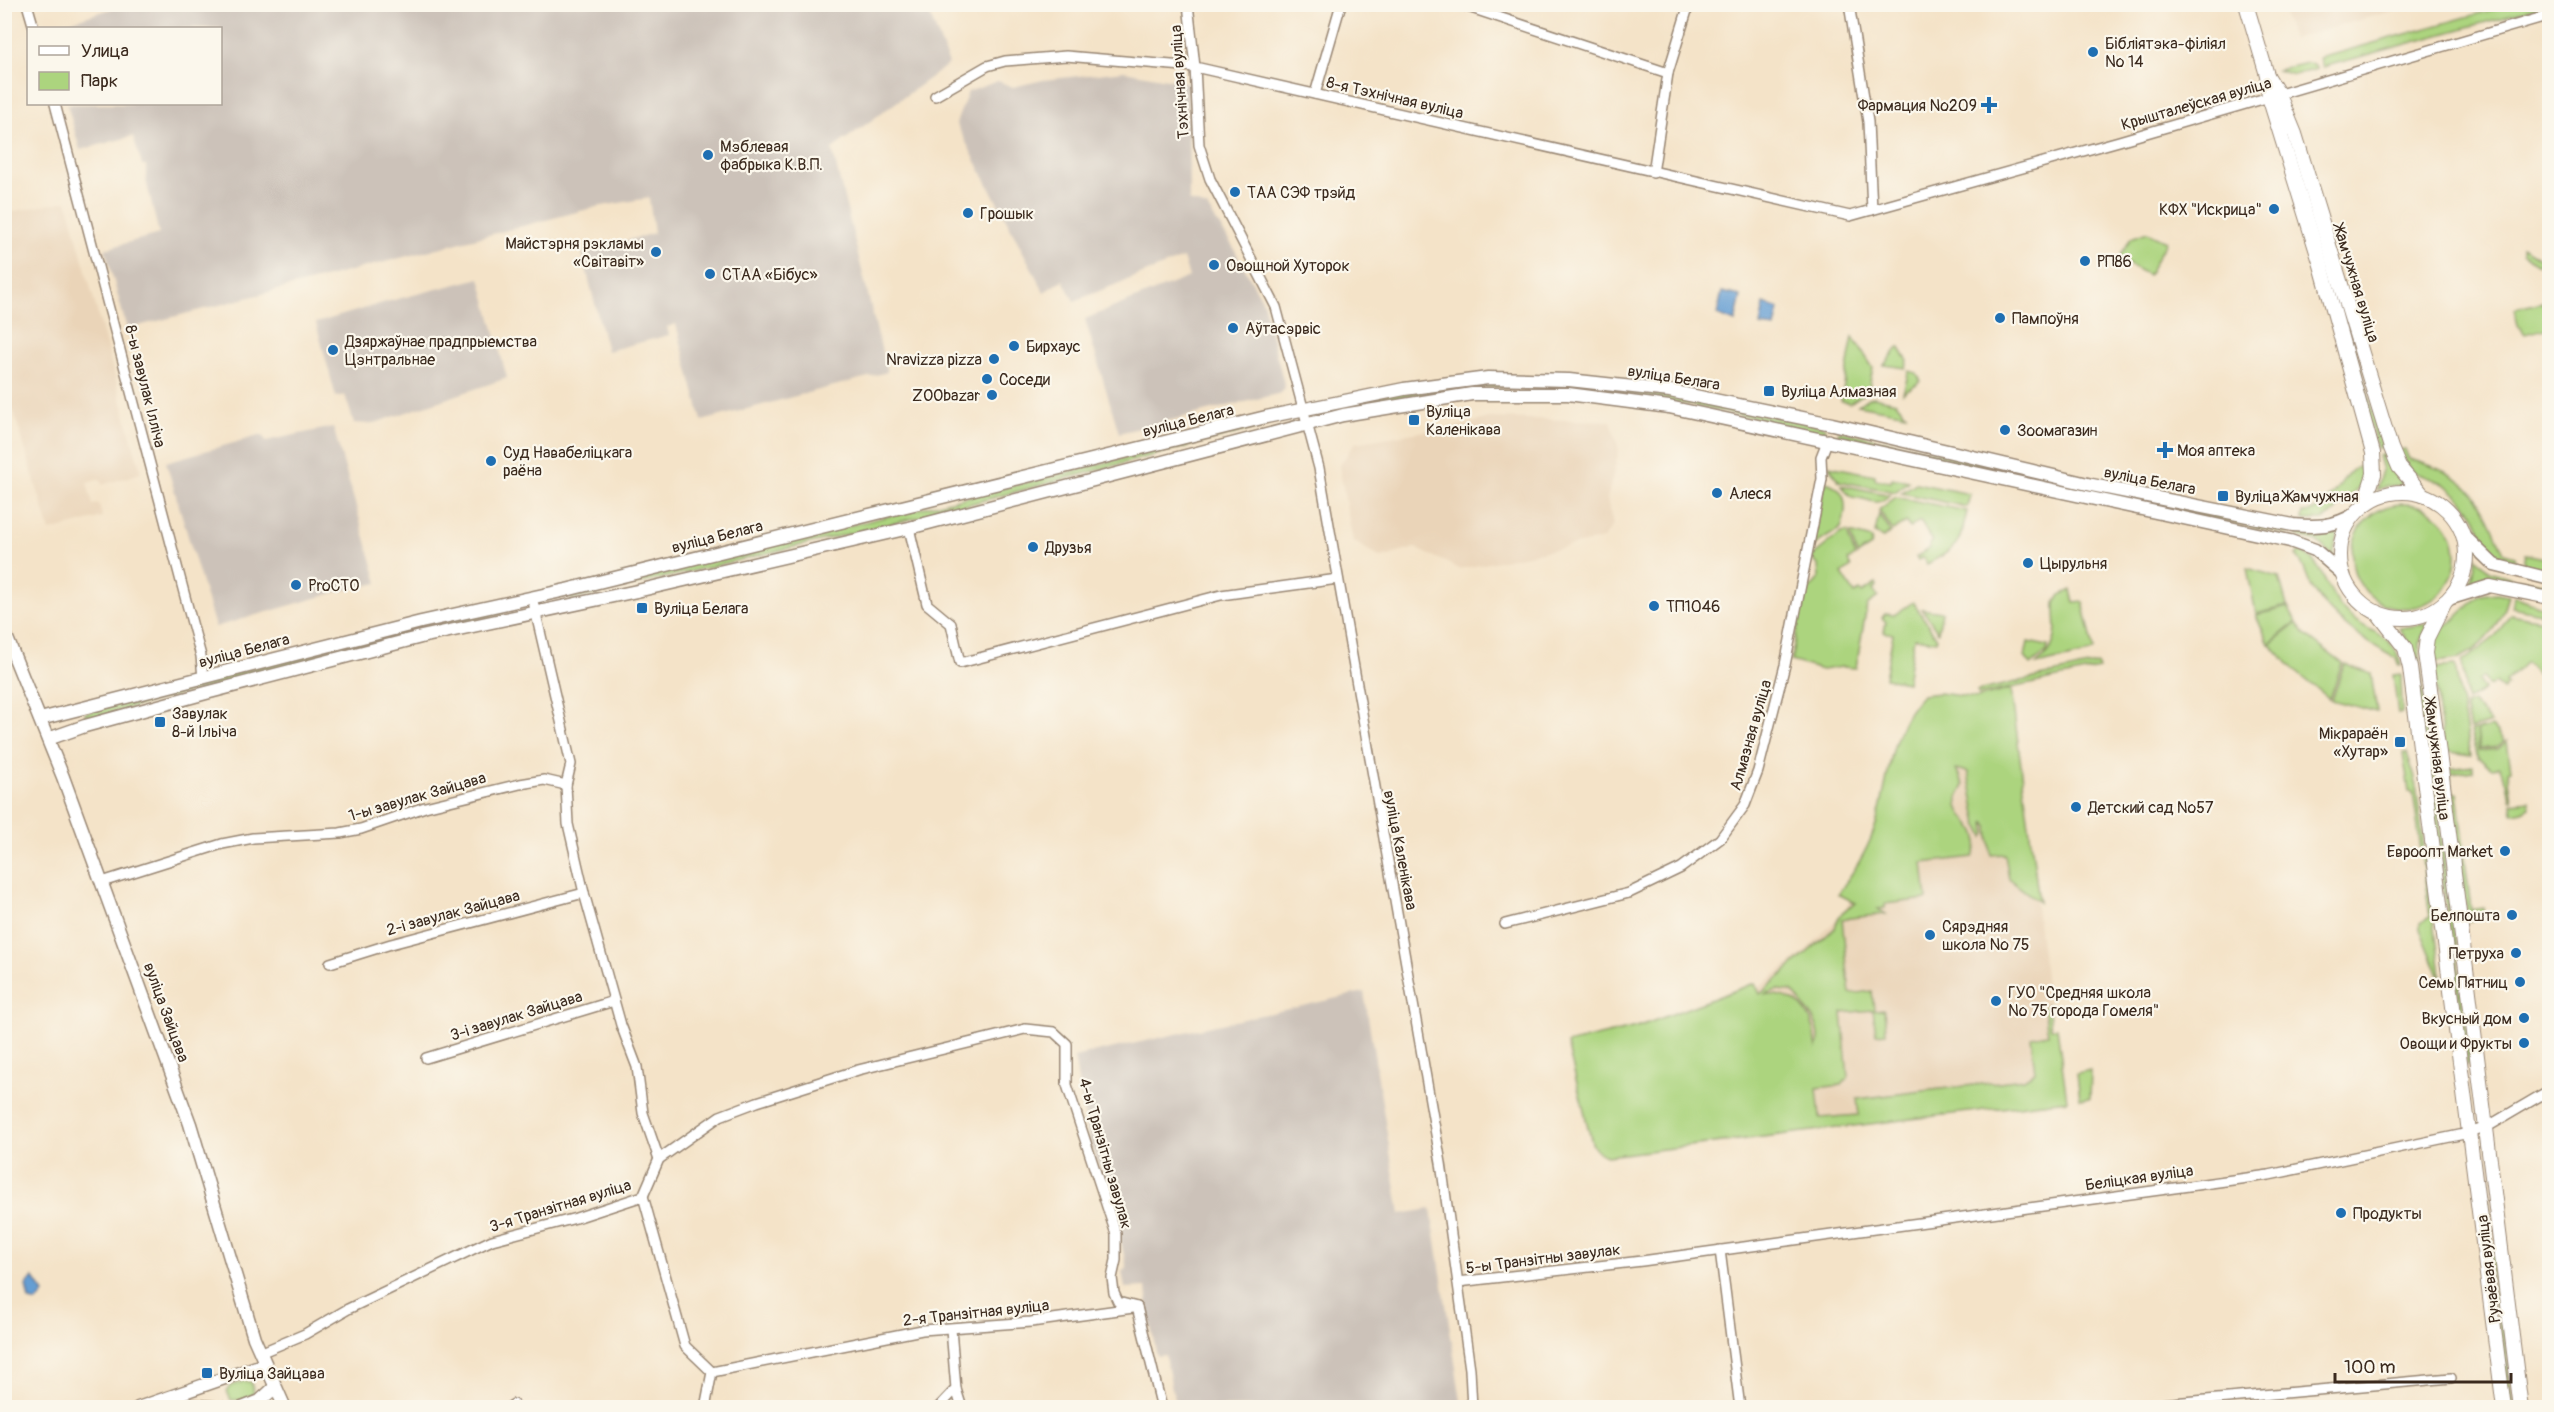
<svg xmlns="http://www.w3.org/2000/svg" width="2554" height="1412" font-family="Pangolin,sans-serif">
  <style>
    .built { fill: #ead4b8 }
    .industrial { fill: #ccc2b9 }
    .green { fill: #acd47e; stroke: #747f4e; stroke-width: 1.5; fill-rule: evenodd }
    .water { fill: #659ed3; stroke: #506478; stroke-width: 1.5 }
    .lines { fill: none; stroke-linecap: round; stroke-linejoin: round }
    .minor-casing { stroke: #988673; stroke-width: 12 }
    .tertiary-casing { stroke: #988673; stroke-width: 15 }
    .secondary-casing { stroke: #988673; stroke-width: 16 }
    .minor { stroke: #fff; stroke-width: 9 }
    .tertiary { stroke: #fff; stroke-width: 12 }
    .secondary { stroke: #fff; stroke-width: 14 }
    .poi-dot { fill: #1f6fb2; stroke: #fbf7ec; stroke-width: 2 }
    .labels { text-anchor: middle; stroke-width: 4.5; stroke-linejoin: round; paint-order: stroke }
    .poi-label { font-size: 16px; fill: #3b2a1e; stroke: #fbf7ec; text-anchor: start }
    .street-label { font-size: 16px; fill: #3b2a1e; stroke: #fbf7ec }
  </style>
  <rect width="100%" height="100%" fill="#fbf7ec"/>
  <filter id="ink" filterUnits="userSpaceOnUse"><feTurbulence type="fractalNoise" baseFrequency=".0167" numOctaves="2"/><feDisplacementMap in="SourceGraphic" scale="12" xChannelSelector="R" yChannelSelector="G"/><feConvolveMatrix kernelMatrix="1 2 1 2 8 2 1 2 1" color-interpolation-filters="sRGB"/></filter>
  <filter id="wash" filterUnits="userSpaceOnUse"><feTurbulence type="fractalNoise" baseFrequency=".008" numOctaves="4" result="noise"/><feDisplacementMap in="SourceGraphic" scale="24" xChannelSelector="R" yChannelSelector="G"/><feGaussianBlur stdDeviation="1.35" result="paint"/><feColorMatrix in="noise" values="0 0 0 0 0 0 0 0 0 0 0 0 0 0 0 0 0 1.4 0 .05"/><feComposite in="paint" operator="in"/></filter>
  <g filter="url(#wash)">
    <rect width="100%" height="100%" fill="#f4e3c8"/>
    <g class="built">
      <path d="M2281,5V4L2413,5L2292,39Z"/>
      <path d="M67,201L141,473L102,485L100,479L87,483L93,505L99,504L102,517L50,531L13,409L5,411V213Z"/>
      <path d="M1488,418L1611,421L1619,450L1607,499L1613,525L1603,539L1460,569L1415,548L1381,558L1353,541L1339,466L1355,443L1468,424Z"/>
      <path d="M2009,699L2060,1091L1605,1148L1755,990L1801,955L1838,918L1846,907L1881,840Z"/>
    </g>
    <g class="industrial">
      <path d="M123,5H926L949,64L832,149L887,372L702,421L676,324L667,327L669,335L607,351L582,253L654,233L649,198L596,207L127,329L105,249L159,234L146,180V165H142L133,136L80,150L67,104H220V28H50Z"/>
      <path d="M1124,71L1188,83L1189,201L1207,207L1232,245L1263,302L1285,388L1281,393L1119,433L1085,319L1189,277L1183,258L1074,301L1063,280L1044,292L956,123L968,92L998,81L1013,87L1043,80Z"/>
      <path d="M480,278L507,378L372,424L354,423L345,395L336,397L316,323L386,302Z"/>
      <path d="M333,427L378,583L340,591L215,627L166,462L262,435L266,441Z"/>
      <path d="M1364,992L1400,1214L1431,1209L1462,1407H1176L1165,1355L1157,1356L1148,1312L1146,1287L1125,1288L1122,1271L1127,1269L1111,1196L1089,1141L1074,1057Z"/>
    </g>
    <g class="green">
      <path d="M2509,5H2548L2323,67L2320,58Z"/>
      <path d="M2307,63L2314,64L2317,69L2294,75L2277,70Z"/>
      <path d="M2293,139L2383,447L2377,448L2288,140Z"/>
      <path d="M2147,232L2166,241L2148,275L2118,259L2131,238Z"/>
      <path d="M2522,247L2549,263V271L2522,253Z"/>
      <path d="M2543,302L2549,328L2525,334L2518,325L2514,309Z"/>
      <path d="M1853,337L1873,368L1868,391L1850,403L1841,401Z"/>
      <path d="M1899,347L1908,361L1906,368L1884,365Z"/>
      <path d="M1909,371L1916,373L1921,381L1903,393Z"/>
      <path d="M1524,380L1660,394L1825,427L1824,433C1710,409 1593,378 1475,387C1431,390 1388,399 1344,408L1343,403L1438,385Z"/>
      <path d="M1874,397L1896,402L1906,414L1858,405L1868,398Z"/>
      <path d="M1263,422L1264,426L924,516L571,600L570,593L1050,477Z"/>
      <path d="M1839,431L1992,464L1991,470L1838,435Z"/>
      <path d="M2405,450L2409,459C2472,476 2480,496 2504,553L2515,556L2514,562L2492,553C2486,546 2484,537 2480,528C2474,511 2463,499 2449,488C2430,472 2407,481 2399,451Z"/>
      <path d="M2385,454L2389,468L2405,485L2386,486L2376,490L2382,470L2378,456Z"/>
      <path d="M2367,457L2366,480L2331,515L2323,520H2302L2303,513C2331,513 2339,472 2363,464L2362,459Z"/>
      <path d="M1829,466L1875,475V479L1891,482L1892,478L1909,481L1895,492L1839,481Z"/>
      <path d="M2003,468L2289,529L2288,534L2002,473Z"/>
      <path d="M1825,482C1848,487 1848,509 1841,528L1813,546Z"/>
      <path d="M1916,483L1970,494L1967,507L1901,493Z"/>
      <path d="M1842,485L1890,495C1881,502 1878,504 1867,500C1851,494 1854,504 1842,485Z"/>
      <path d="M1896,497L1967,511C1960,545 1958,547 1927,564L1923,557L1918,560L1916,557L1930,548L1929,545L1933,541L1920,521L1910,528L1906,522L1893,531L1879,510Z"/>
      <circle cx="2404" cy="556" r="52"/>
      <path d="M1879,514L1891,532L1883,538L1875,534Z"/>
      <path d="M2338,529L2333,556L2318,542L2298,537L2299,532L2319,535Z"/>
      <path d="M1847,532L1855,556L1848,561L1851,567L1842,574L1855,594L1860,591L1862,593L1876,584L1877,587L1873,590L1878,597L1867,605L1856,668L1842,667L1822,670L1791,661L1804,591L1812,587L1819,578L1818,565L1811,557L1841,533Z"/>
      <path d="M1850,533L1872,539L1871,546L1857,555Z"/>
      <path d="M2299,552C2323,559 2327,595 2346,613C2367,634 2395,632 2401,666L2398,665L2396,658C2362,640 2335,622 2313,589C2306,578 2305,564 2296,555Z"/>
      <path d="M2525,554L2549,559V571L2523,565Z"/>
      <path d="M2476,557L2490,571L2511,578L2510,582L2487,580L2469,587L2473,576Z"/>
      <path d="M2247,568L2279,577L2287,606L2256,614Z"/>
      <path d="M2519,579L2549,585V591L2518,584Z"/>
      <path d="M2071,590L2074,603L2083,602L2094,650L2090,653L2036,665C2040,660 2046,656 2049,651C2060,635 2054,621 2055,603L2060,595Z"/>
      <path d="M2497,593L2508,595C2502,621 2484,649 2457,659C2450,661 2440,661 2433,662L2432,656L2435,633L2454,620L2480,595Z"/>
      <path d="M2514,596L2549,609V615L2512,607Z"/>
      <path d="M1913,602L1937,638L1936,641L1914,638L1907,682L1885,678L1893,634L1884,632L1886,622L1882,618L1885,614L1894,615Z"/>
      <path d="M2288,607L2296,622L2269,644L2256,615Z"/>
      <path d="M502,608L503,613L394,638L87,719L85,713L300,656Z"/>
      <path d="M1922,609L1942,612L1938,632Z"/>
      <path d="M2510,614L2542,620L2544,631L2549,632V682L2543,675L2539,676L2526,662L2505,682L2507,685L2503,690L2496,683L2489,686L2483,677L2478,680L2484,690L2467,701L2462,662L2496,636Z"/>
      <path d="M2297,623L2305,635L2342,663L2330,699L2294,670L2270,644Z"/>
      <path d="M2428,624L2419,644L2420,663H2414L2410,645L2399,628Z"/>
      <path d="M2028,642L2048,646L2047,651L2031,665L2025,657Z"/>
      <path d="M2097,664L2099,669L1979,695L1977,691Z"/>
      <path d="M2344,664L2371,674L2377,712L2332,700Z"/>
      <path d="M2455,666L2471,755L2444,751L2434,668Z"/>
      <path d="M2420,670L2471,1063L2467,1064L2415,671Z"/>
      <path d="M2401,674L2402,713L2398,714L2393,675Z"/>
      <path d="M2011,689L2039,902L2009,879L2005,854L1991,855L1988,827L1985,822L1986,833L1984,837L1978,825L1968,772L1956,769L1964,785C1963,789 1959,794 1958,798C1954,822 1989,823 1973,857L1923,863L1927,899L1885,904V908L1878,909L1886,914L1842,919L1850,994L1872,991L1874,1010L1884,1009L1886,1033L1876,1034L1873,1010L1842,1013L1848,1078L1842,1085L1817,1088L1820,1118L1859,1115L1857,1099L2024,1079L2035,1072L2031,1037L2048,1034L2044,1007L2048,1004L2051,1028H2057L2067,1100L1607,1156L1597,1152L1592,1143L1567,1044L1640,1026L1755,983L1760,994L1835,928C1838,915 1844,909 1856,903L1838,894C1851,875 1865,855 1873,833C1887,797 1887,750 1906,717C1910,709 1916,702 1922,695L1939,693L1977,698ZM1778,990L1792,991C1803,1006 1826,1026 1817,1048C1815,1042 1816,1035 1814,1029C1806,1002 1790,995 1764,994Z"/>
      <path d="M2473,703L2491,723L2470,729L2465,706Z"/>
      <path d="M2492,727L2504,741L2497,747L2480,749L2477,731L2479,751L2498,749L2507,741L2511,770L2508,771L2512,800L2510,799L2507,782L2499,767L2492,768L2478,758L2471,731Z"/>
      <path d="M2403,753H2407L2415,778L2442,982L2420,929V923L2430,917L2413,792H2409Z"/>
      <path d="M2473,766V771L2450,774L2453,793H2457L2471,910L2484,908V917L2468,921L2447,769Z"/>
      <path d="M2529,801L2530,807L2523,811L2513,813L2512,803Z"/>
      <path d="M2091,1070L2090,1098L2080,1099L2077,1073Z"/>
      <path d="M2483,1162L2514,1407H2509L2477,1163Z"/>
      <path d="M244,1381L251,1382L254,1393L245,1400H231L227,1391L230,1386Z"/>
    </g>
    <g class="water">
      <path d="M1722,292L1741,296L1735,322L1717,315Z"/>
      <path d="M1764,304L1779,309L1775,328L1760,326Z"/>
      <path d="M33,1277L44,1293L37,1302L29,1300L26,1286Z"/>
    </g>
  </g>
  <g filter="url(#ink)">
    <g class="lines">
      <defs>
        <g id="minor">
          <path d="M27,4L34,28"/>
          <path d="M1188,4L1195,67L1199,145L1210,179L1276,307L1319,468L1441,1163L1470,1369L1472,1408"/>
          <path d="M1459,4L1668,73"/>
          <path d="M1849,4L1868,122L1872,210"/>
          <path d="M1315,94L1341,4"/>
          <path d="M935,96L987,66L1005,61L1066,56L1195,67L1850,216L2119,141L2550,15"/>
          <path d="M55,104L192,623L201,656L203,678"/>
          <path d="M1653,173L1668,73L1689,4"/>
          <path d="M909,528L927,604L951,624L960,663L1221,595L1338,579"/>
          <path d="M532,597L571,764L566,785"/>
          <path d="M102,882L222,844L253,838L340,833L361,829L425,807L520,784L544,780L566,785L568,824L584,893L621,1025L637,1067L643,1113L659,1159"/>
          <path d="M1505,924L1629,893L1681,868L1720,839L1745,805L1758,771L1785,665L1822,479L1821,457L1828,439"/>
          <path d="M330,963L391,944L584,893"/>
          <path d="M426,1058L614,1001"/>
          <path d="M643,1196L685,1346L712,1372L705,1408"/>
          <path d="M1720,1250L1740,1408"/>
          <path d="M1458,1282L1642,1261L2269,1175L2469,1133L2487,1127L2550,1090"/>
          <path d="M1137,1307L1162,1408"/>
          <path d="M260,1353L305,1334L348,1309L492,1240L576,1218L643,1196L659,1159L720,1116L757,1102L858,1070L1025,1029L1054,1032L1067,1044V1085L1116,1234V1260L1112,1278L1114,1293L1118,1302L1137,1307"/>
          <path d="M712,1372L922,1330L1031,1322L1133,1308"/>
          <path d="M956,1389L962,1408"/>
          <path d="M508,1408L514,1404"/>
          <path d="M938,1408L956,1389L951,1329"/>
          <path d="M2117,1408L2451,1378"/>
        </g>
        <g id="tertiary">
          <path d="M2462,534L2494,565L2550,579"/>
          <path d="M2448,599L2490,586L2550,598"/>
          <path d="M4,631L63,777L190,1124L254,1338L285,1408"/>
          <path d="M40,719L421,622L566,590L1266,417L1404,389L1488,378L1569,380L1670,391L1832,424L2092,485L2293,525C2317,527 2334,527 2355,514"/>
          <path d="M48,739L85,726L206,693L421,637L637,591L909,528L1343,415L1472,394H1568L1669,407L2290,541L2315,550L2344,575"/>
          <path d="M161,1403L222,1408"/>
          <path d="M138,1408L265,1364"/>
          <path d="M242,1408L260,1401L275,1387"/>
        </g>
        <g id="secondary">
          <path d="M2246,4L2267,75L2269,97L2321,265L2373,453L2374,474L2365,502"/>
          <path d="M2268,77L2279,95L2295,134L2391,448L2399,467L2423,495"/>
          <circle cx="2403" cy="555" r="63"/>
          <path d="M2445,602L2427,638L2425,653L2439,753L2521,1408"/>
          <path d="M2377,612L2405,648L2410,668L2504,1408"/>
        </g>
      </defs>
      <use href="#minor" class="minor-casing"/>
      <use href="#tertiary" class="tertiary-casing"/>
      <use href="#secondary" class="secondary-casing"/>
      <use href="#minor" class="minor"/>
      <use href="#tertiary" class="tertiary"/>
      <use href="#secondary" class="secondary"/>
    </g>
  </g>
  <g class="poi-dot">
    <circle cx="2093" cy="52" r="6"/>
    <path d="M1986 96h6v6h6v6h-6v6h-6v-6h-6v-6h6z"/>
    <circle cx="708" cy="155" r="6"/>
    <circle cx="1235" cy="192" r="6"/>
    <circle cx="2274" cy="209" r="6"/>
    <circle cx="968" cy="213" r="6"/>
    <circle cx="656" cy="252" r="6"/>
    <circle cx="2085" cy="261" r="6"/>
    <circle cx="1214" cy="265" r="6"/>
    <circle cx="710" cy="274" r="6"/>
    <circle cx="2000" cy="318" r="6"/>
    <circle cx="1233" cy="328" r="6"/>
    <circle cx="1014" cy="346" r="6"/>
    <circle cx="333" cy="350" r="6"/>
    <circle cx="994" cy="359" r="6"/>
    <circle cx="987" cy="379" r="6"/>
    <rect x="1763" y="385" width="12" height="12" rx="3"/>
    <circle cx="992" cy="395" r="6"/>
    <rect x="1408" y="414" width="12" height="12" rx="3"/>
    <circle cx="2005" cy="430" r="6"/>
    <path d="M2162 441h6v6h6v6h-6v6h-6v-6h-6v-6h6z"/>
    <circle cx="491" cy="461" r="6"/>
    <circle cx="1717" cy="493" r="6"/>
    <rect x="2217" y="490" width="12" height="12" rx="3"/>
    <circle cx="1033" cy="547" r="6"/>
    <circle cx="2028" cy="563" r="6"/>
    <circle cx="296" cy="585" r="6"/>
    <circle cx="1654" cy="606" r="6"/>
    <rect x="636" y="602" width="12" height="12" rx="3"/>
    <rect x="154" y="716" width="12" height="12" rx="3"/>
    <rect x="2394" y="736" width="12" height="12" rx="3"/>
    <circle cx="2076" cy="807" r="6"/>
    <circle cx="2505" cy="851" r="6"/>
    <circle cx="2512" cy="915" r="6"/>
    <circle cx="1930" cy="935" r="6"/>
    <circle cx="2516" cy="953" r="6"/>
    <circle cx="2520" cy="982" r="6"/>
    <circle cx="1996" cy="1001" r="6"/>
    <circle cx="2524" cy="1018" r="6"/>
    <circle cx="2524" cy="1043" r="6"/>
    <circle cx="2341" cy="1213" r="6"/>
    <rect x="201" y="1367" width="12" height="12" rx="3"/>
  </g>
  <g class="labels">
    <g class="poi-label">
      <text x="2105" y="49">Бібліятэка-філіял<tspan x="2105" dy="18">№ 14</tspan></text>
      <text x="1977" y="111" text-anchor="end">Фармация №209</text>
      <text x="720" y="152">Мэблевая<tspan x="720" dy="18">фабрыка К.В.П.</tspan></text>
      <text x="1247" y="198">ТАА СЭФ трэйд</text>
      <text x="2262" y="215" text-anchor="end">КФХ "Искрица"</text>
      <text x="980" y="219">Грошык</text>
      <text x="644" y="249" text-anchor="end">Майстэрня рэкламы<tspan x="644" dy="18">«Світавіт»</tspan></text>
      <text x="2097" y="267">РП86</text>
      <text x="1226" y="271">Овощной Хуторок</text>
      <text x="722" y="280">СТАА «Бібус»</text>
      <text x="2012" y="324">Пампоўня</text>
      <text x="1245" y="334">Аўтасэрвіс</text>
      <text x="345" y="347">Дзяржаўнае прадпрыемства<tspan x="345" dy="18">Цэнтральнае</tspan></text>
      <text x="1026" y="352">Бирхаус</text>
      <text x="982" y="365" text-anchor="end">Nravizza pizza</text>
      <text x="999" y="385">Соседи</text>
      <text x="1781" y="397">Вуліца Алмазная</text>
      <text x="980" y="401" text-anchor="end">ZOObazar</text>
      <text x="1426" y="417">Вуліца<tspan x="1426" dy="18">Каленікава</tspan></text>
      <text x="2017" y="436">Зоомагазин</text>
      <text x="2177" y="456">Моя аптека</text>
      <text x="503" y="458">Суд Навабеліцкага<tspan x="503" dy="18">раёна</tspan></text>
      <text x="1729" y="499">Алеся</text>
      <text x="2235" y="502">Вуліца Жамчужная</text>
      <text x="1045" y="553">Друзья</text>
      <text x="2040" y="569">Цырульня</text>
      <text x="308" y="591">ProСТО</text>
      <text x="1666" y="612">ТП1046</text>
      <text x="654" y="614">Вуліца Белага</text>
      <text x="172" y="719">Завулак<tspan x="172" dy="18">8-й Ільіча</tspan></text>
      <text x="2388" y="739" text-anchor="end">Мікрараён<tspan x="2388" dy="18">«Хутар»</tspan></text>
      <text x="2088" y="813">Детский сад №57</text>
      <text x="2493" y="857" text-anchor="end">Евроопт Market</text>
      <text x="2500" y="921" text-anchor="end">Белпошта</text>
      <text x="1942" y="932">Сярэдняя<tspan x="1942" dy="18">школа № 75</tspan></text>
      <text x="2504" y="959" text-anchor="end">Петруха</text>
      <text x="2508" y="988" text-anchor="end">Семь Пятниц</text>
      <text x="2008" y="998">ГУО "Средняя школа<tspan x="2008" dy="18">№ 75 города Гомеля"</tspan></text>
      <text x="2512" y="1024" text-anchor="end">Вкусный дом</text>
      <text x="2512" y="1049" text-anchor="end">Овощи и Фрукты</text>
      <text x="2353" y="1219">Продукты</text>
      <text x="219" y="1379">Вуліца Зайцава</text>
    </g>
    <g class="street-label">
      <text transform="translate(1179 82) rotate(-94)" y="6">Тэхнічная вуліца</text>
      <text transform="translate(1395 97) rotate(13)" y="6">8-я Тэхнічная вуліца</text>
      <text transform="translate(2196 103) rotate(-16)" y="6">Крышталеўская вуліца</text>
      <text transform="translate(2357 283) rotate(73)" y="6">Жамчужная вуліца</text>
      <text transform="translate(1674 377) rotate(9)" y="6">вуліца Белага</text>
      <text transform="translate(146 386) rotate(76)" y="6">8-ы завулак Ілліча</text>
      <text transform="translate(1188 420) rotate(-14)" y="6">вуліца Белага</text>
      <text transform="translate(2150 480) rotate(11)" y="6">вуліца Белага</text>
      <text transform="translate(717 536) rotate(-14)" y="6">вуліца Белага</text>
      <text transform="translate(244 650) rotate(-15)" y="6">вуліца Белага</text>
      <text transform="translate(1750 735) rotate(-74)" y="6">Алмазная вуліца</text>
      <text transform="translate(2438 759) rotate(83)" y="6">Жамчужная вуліца</text>
      <text transform="translate(417 796) rotate(-16)" y="6">1-ы завулак Зайцава</text>
      <text transform="translate(1401 850) rotate(79)" y="6">вуліца Каленікава</text>
      <text transform="translate(453 912) rotate(-15)" y="6">2-і завулак Зайцава</text>
      <text transform="translate(167 1012) rotate(70)" y="6">вуліца Зайцава</text>
      <text transform="translate(516 1015) rotate(-17)" y="6">3-і завулак Зайцава</text>
      <text transform="translate(1106 1153) rotate(74)" y="6">4-ы Транзітны завулак</text>
      <text transform="translate(2139 1177) rotate(-8)" y="6">Беліцкая вуліца</text>
      <text transform="translate(560 1205) rotate(-17)" y="6">3-я Транзітная вуліца</text>
      <text transform="translate(1543 1258) rotate(-7)" y="6">5-ы Транзітны завулак</text>
      <text transform="translate(2488 1269) rotate(-97)" y="6">Ручаёвая вуліца</text>
      <text transform="translate(976 1312) rotate(-6)" y="6">2-я Транзітная вуліца</text>
    </g>
  </g>
  <rect width="2554" height="1412" fill="none" stroke="#fbf7ec" stroke-width="24"/>
  <rect x="27" y="27" width="195" height="78" fill="#fbf7ec" stroke="#aea59a" stroke-width="1.5"/>
  <rect x="39" y="46" width="30" height="9" fill="#ffffff" stroke="#aea59a" stroke-width="1.5"/>
  <text x="81" y="57" font-size="18" fill="#3b2a1e">Улица</text>
  <rect x="39" y="72" width="30" height="18" fill="#acd47e" stroke="#aea59a" stroke-width="1.5"/>
  <text x="81" y="87" font-size="18" fill="#3b2a1e">Парк</text>
  <path d="M2335 1373v9h176v-9" fill="none" stroke="#3b2a1e" stroke-width="3"/>
  <text x="2344" y="1373" font-size="18" fill="#3b2a1e" stroke="#fbf7ec" stroke-width="4.5" paint-order="stroke">100 m</text>
</svg>
